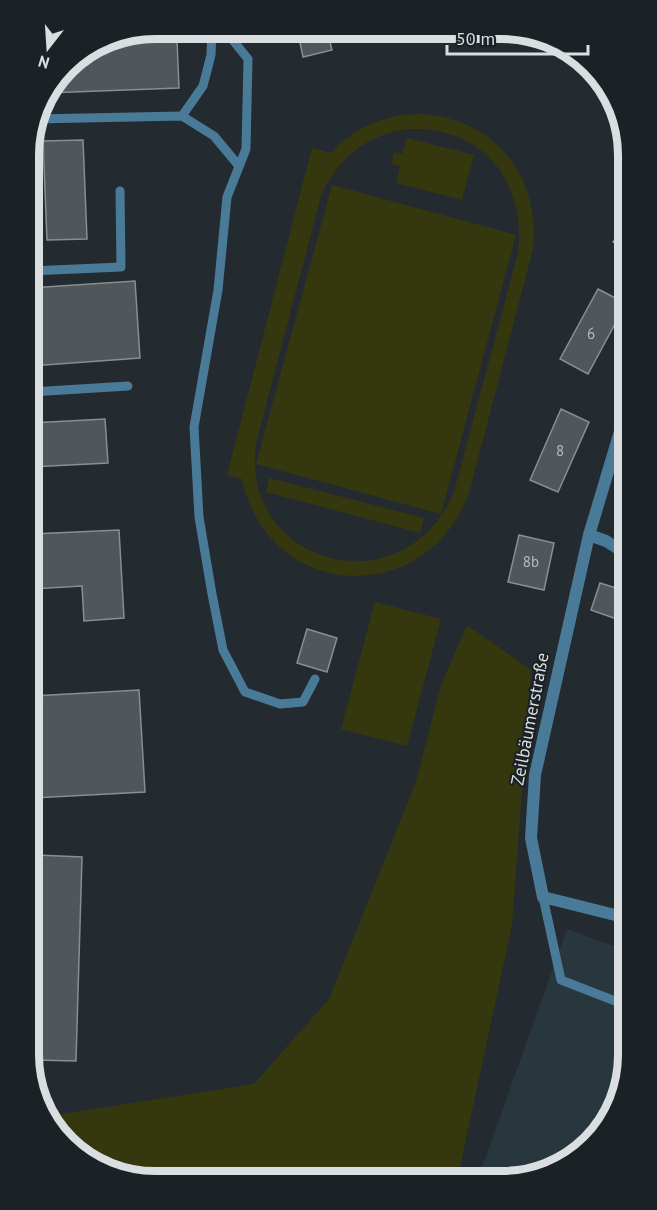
<svg xmlns="http://www.w3.org/2000/svg" width="657" height="1210" font-family="'PT Sans',sans-serif">
  <style>
    .built { fill: #28363e }
    .green { fill: #35380e; fill-rule: evenodd }
    .building { fill: #4f575c; stroke: #878f95; stroke-width: 1.5 }
    .lines { fill: none; stroke-linecap: round; stroke-linejoin: round }
    .service { stroke: #497b99; stroke-width: 9 }
    .minor { stroke: #497b99; stroke-width: 12 }
    .labels { text-anchor: middle; stroke-width: 4.5; stroke-linejoin: round; paint-order: stroke }
    .number-label { font-size: 15px; fill: #b7bcc0 }
    .street-label { font-size: 18px; fill: #dadee1; stroke: #1b2226 }
    .rim { fill: none; stroke: #dadee1; stroke-width: 8 }
  </style>
  <rect width="100%" height="100%" fill="#242b30"/>
  <path class="built" d="M567,929L627,951L628,1064L602,1132L542,1175L479,1176Z"/>
  <g class="green">
    <path d="M421,114C496,119 540,176 533,249L469,493C426,610 268,601 242,479L227,475L312,148L331,153C354,127 386,114 421,114ZM409,129C482,126 527,181 518,253L454,492C405,610 239,566 256,443L321,196C338,158 367,134 409,129Z"/>
    <path d="M407,138L474,155L462,200L396,183L400,166L391,164L394,152L402,154Z"/>
    <path d="M332,185L516,235L441,514L256,464Z"/>
    <path d="M269,478L424,518L420,533L266,492Z"/>
    <path d="M375,602L441,619L407,746L341,729Z"/>
    <path d="M467,625L531,670L512,925L458,1176L138,1180L72,1150L49,1116L254,1084L329,999L416,782L441,685Z"/>
  </g>
  <g class="building">
    <path d="M289,29L327,30L332,50L303,57L299,38L292,40Z"/>
    <path d="M177,40L179,88L47,93L71,60L97,44Z"/>
    <path d="M83,140L87,239L47,240L43,141Z"/>
    <path d="M30,145H36L39,244L30,245Z"/>
    <path d="M623,230V250L613,242Z"/>
    <path d="M135,281L140,358L31,366L30,288Z"/>
    <path d="M598,289L623,302V309L588,374L560,359Z"/>
    <path d="M561,409L589,422L558,492L530,480Z"/>
    <path d="M105,419L108,463L31,467V423Z"/>
    <path d="M119,530L124,618L84,621L82,586L32,589V534Z"/>
    <path d="M519,535L554,543L544,590L508,582Z"/>
    <path d="M600,583L616,588L615,591L625,594V622L591,610Z"/>
    <path d="M307,629L337,638L327,672L297,663Z"/>
    <path d="M139,690L145,792L33,798V696Z"/>
    <path d="M37,855L82,857L76,1061L35,1060L34,949Z"/>
  </g>
  <g class="lines">
    <g class="service">
      <path d="M219,29L227,33L248,59L246,149L227,197L218,290L194,427L199,517L212,594L223,650L245,692L280,704L303,702L315,679"/>
      <path d="M182,116L203,86L211,55L212,29"/>
      <path d="M35,119L182,116L214,136L239,166"/>
      <path d="M30,271L121,267L120,191"/>
      <path d="M31,392L128,386"/>
      <path d="M543,897L561,980L628,1006"/>
    </g>
    <g class="minor">
      <path d="M624,418L589,535L535,775L531,838L543,897L627,918"/>
      <path d="M589,535L606,541L625,553"/>
    </g>
  </g>
  <g class="labels">
    <g class="number-label">
      <text x="591" y="339">6</text>
      <text x="560" y="456">8</text>
      <text x="531" y="567">8b</text>
    </g>
    <g class="street-label">
      <text transform="translate(530 719) rotate(-79)" y="6">Zeilbäumerstraße</text>
    </g>
  </g>
  <path d="M0 0H657V1210H0ZM155 39H502A116 116 0 0 1 618 155V1055A116 116 0 0 1 502 1171H155A116 116 0 0 1 39 1055V155A116 116 0 0 1 155 39Z" fill="#1b2226" fill-rule="evenodd"/>
  <path class="rim" d="M155 39H502A116 116 0 0 1 618 155V1055A116 116 0 0 1 502 1171H155A116 116 0 0 1 39 1055V155A116 116 0 0 1 155 39Z"/>
  <g transform="translate(48 48) rotate(197)" stroke="#1b2226" stroke-width="4.5" paint-order="stroke">
  <path d="M0-4.5L10 22L0 15L-10 22Z" fill="#dadee1"/>
  <text y="-9" font-size="16" font-weight="bold" text-anchor="middle" fill="#dadee1">N</text>
  </g>
  <path d="M447 45v9h141v-9" fill="none" stroke="#dadee1" stroke-width="3"/>
  <text x="456" y="45" font-size="18" fill="#dadee1" stroke="#1b2226" stroke-width="4.5" paint-order="stroke">50 m</text>
</svg>
